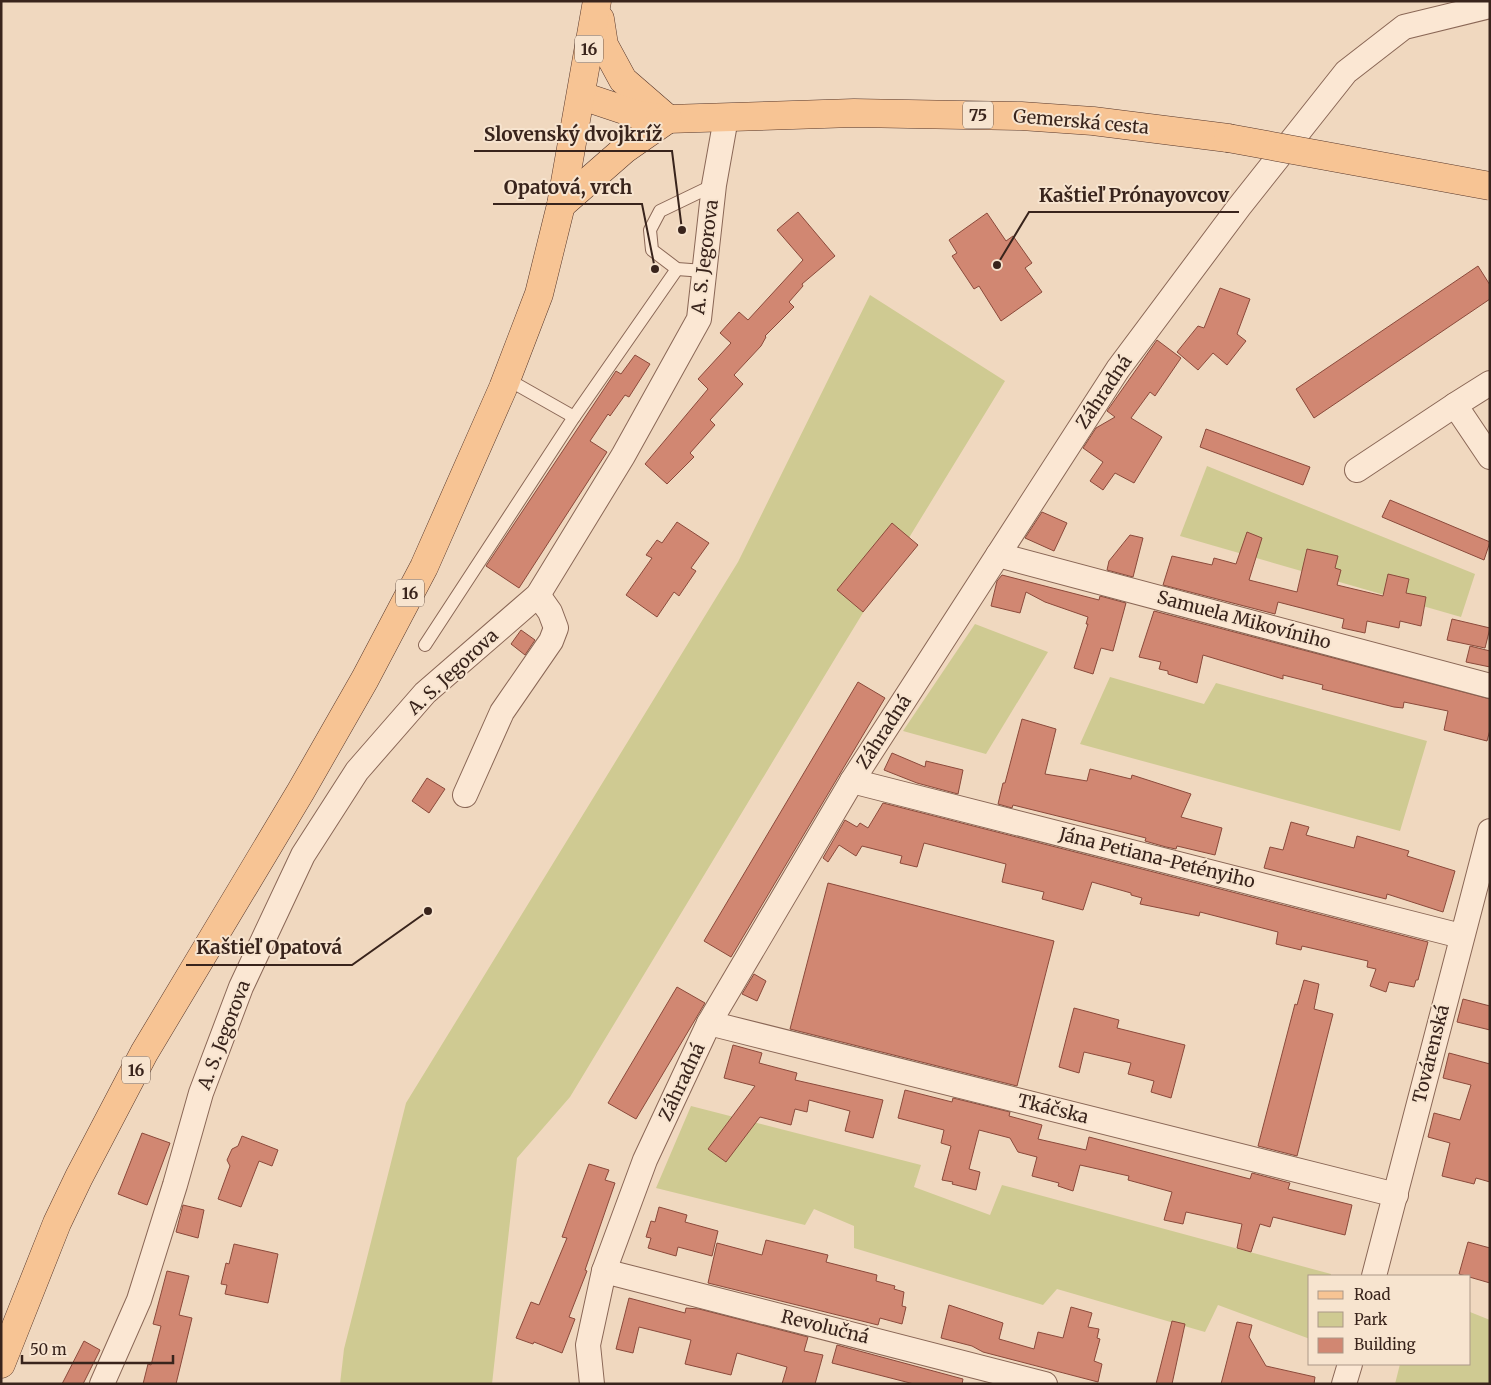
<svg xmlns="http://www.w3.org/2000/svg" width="1491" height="1385" font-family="Merriweather,serif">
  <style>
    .green { fill: #cfca92 }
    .building { fill: #d18772; stroke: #8b4a3b }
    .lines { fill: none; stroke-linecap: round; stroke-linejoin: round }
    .lane-casing { stroke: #8a6756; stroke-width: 14 }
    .street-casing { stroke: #8a6756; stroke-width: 26 }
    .primary-casing { stroke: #57372b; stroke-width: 29 }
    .lane { stroke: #fbe7d3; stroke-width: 12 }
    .street { stroke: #fbe7d3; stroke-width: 24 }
    .primary { stroke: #f7c494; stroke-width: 28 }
    .primary-bridge-casing { stroke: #57372b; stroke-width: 29; stroke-linecap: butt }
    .primary-bridge { stroke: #f7c494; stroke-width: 28 }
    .labels { text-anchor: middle; stroke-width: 4; stroke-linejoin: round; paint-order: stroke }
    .shield { fill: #f7e4cf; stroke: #725e52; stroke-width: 1 }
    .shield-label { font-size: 16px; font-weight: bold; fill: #39241c }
    .street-label { font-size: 18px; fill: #39241c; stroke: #f7e4cf }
    .leader { fill: none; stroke: #39241c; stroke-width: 2 }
    .callout-dot { fill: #39241c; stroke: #f7e4cf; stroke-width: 2 }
    .callout-label { font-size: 19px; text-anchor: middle; font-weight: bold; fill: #39241c; stroke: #f7e4cf; stroke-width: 4; stroke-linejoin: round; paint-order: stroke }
  </style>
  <rect width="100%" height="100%" fill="#f0d8bf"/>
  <g class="green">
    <path d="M870,295L1005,381L839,652L570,1097L517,1158L492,1384H340L344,1349L406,1103L738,562Z"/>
    <path d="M1207,466L1475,574L1461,617L1180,536Z"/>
    <path d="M975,624L1048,652L986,754L903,731Z"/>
    <path d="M1110,677L1204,704L1216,683L1427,741L1400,831L1080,744Z"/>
    <path d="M691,1106L921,1165L914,1187L990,1215L1002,1185L1331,1274V1276H1310V1339L1218,1305L1205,1332L1057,1289L1043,1305L854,1248V1226L814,1209L805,1225L656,1188Z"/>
    <path d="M1470,1312L1490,1320V1384H1395L1400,1364H1470Z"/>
  </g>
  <g class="building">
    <path d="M798,212L835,256L802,284L803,286L789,302L794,307L765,336L766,337L761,346L734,375L743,384L710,420L715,425L690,453L694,457L667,484L645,464L708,389L698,379L731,343L720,333L739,312L748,320L803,260L777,230Z"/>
    <path d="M987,213L1006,241L1013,236L1032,263L1025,268L1042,292L1001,321L979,286L974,289L952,256L957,253L949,240Z"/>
    <path d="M1478,266L1490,285V299L1314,418L1296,389Z"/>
    <path d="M1220,288L1250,299L1237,334L1246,341L1227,365L1213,353L1198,370L1177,352L1198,326L1204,328Z"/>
    <path d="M1157,340L1181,358L1155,396L1150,392L1131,418L1162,437L1134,483L1115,473L1103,490L1090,481L1103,462L1083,448L1096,428L1115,417L1107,411Z"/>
    <path d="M635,355L650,364L629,397L625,395L610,416L608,414L590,441L607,452L519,588L486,566L616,371L621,374Z"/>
    <path d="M1206,429L1310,467L1303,485L1200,447Z"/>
    <path d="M1390,500L1490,542L1484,560L1382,517Z"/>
    <path d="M1042,512L1067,523L1054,551L1025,538Z"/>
    <path d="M677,522L709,543L691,568L696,571L679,596L674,592L657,617L626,595L652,558L646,555L657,540L662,543Z"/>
    <path d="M892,523L918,545L863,612L837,590Z"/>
    <path d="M1247,532L1262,538L1249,580L1297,592L1307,549L1338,556L1335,568L1341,570L1337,585L1383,596L1388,574L1409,579L1406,593L1426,597L1421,626L1400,621L1399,628L1367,621L1365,633L1342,628L1344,619L1278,602L1275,614L1163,585L1172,556L1212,565L1214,558L1236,564Z"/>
    <path d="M1130,535L1143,538L1133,577L1107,570L1109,561Z"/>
    <path d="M1002,575L1099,600L1100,596L1126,603L1113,651L1101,648L1093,674L1074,668L1088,624H1086L1088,617L1045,602L1026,592L1020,613L991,606L997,581Z"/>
    <path d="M1154,611L1490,699V730L1487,741L1444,730L1448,711L1404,702L1403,708L1394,707L1322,689L1323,685L1283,675V679L1203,655L1197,683L1168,674V671L1159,669L1161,662L1139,657Z"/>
    <path d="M1452,619L1490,628L1485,648L1447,640Z"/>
    <path d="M521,630L535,640L525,655L511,644Z"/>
    <path d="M1470,646L1490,651V667L1466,662Z"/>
    <path d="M858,682L885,698L731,957L704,941Z"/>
    <path d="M1022,719L1056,729L1045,774L1087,781L1090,769L1131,779L1132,775L1191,794L1181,817L1222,828L1215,855L1177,846L1176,849L1166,847L1145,841L1146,838L1106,828L1013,805L1012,808L998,804L1003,783H1005Z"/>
    <path d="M892,753L925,767L926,761L963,770L958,794L917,783L884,770Z"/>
    <path d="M427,778L445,789L429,813L412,801Z"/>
    <path d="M883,803L1428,942L1418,980H1416L1414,987L1389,982L1386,992L1370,986L1376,969L1367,967L1368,961L1302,946L1301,950L1276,944L1278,932L1200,912L1199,916L1140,904L1142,898L1131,895V893L1092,882L1083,910L1042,899L1044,892L1002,882L1006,864L924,843L917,867L900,863L902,856L862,846L856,856L839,845L828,862L823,858L845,820L857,827L860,823L868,828Z"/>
    <path d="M1291,822L1309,827L1306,835L1354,848L1357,836L1409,851L1407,856L1455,871L1443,912L1387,894L1386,899L1264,868L1270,847L1283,850Z"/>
    <path d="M828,883L1054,941L1017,1086L790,1029Z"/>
    <path d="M754,974L766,981L757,1001L742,994Z"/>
    <path d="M1304,980L1319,984L1314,1009L1333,1014L1297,1156L1258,1146L1295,1004L1297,1005Z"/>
    <path d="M677,987L705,1003L636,1119L608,1103Z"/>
    <path d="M1463,999L1490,1006V1030L1457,1022Z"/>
    <path d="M1074,1008L1119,1020L1117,1028L1185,1045L1171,1098L1151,1092L1154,1081L1128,1074L1131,1063L1084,1052L1079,1073L1059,1067Z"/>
    <path d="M733,1045L762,1053L759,1063L797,1073L795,1080L883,1100L873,1138L845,1131L850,1111L809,1100L807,1112L795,1109L791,1125L760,1117L726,1162L708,1149L755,1086L724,1078Z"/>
    <path d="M1449,1053L1490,1064V1182L1476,1178L1474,1184L1442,1176L1450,1143L1428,1137L1434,1113L1460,1120L1471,1085L1443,1078Z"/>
    <path d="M905,1090L952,1102L953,1098L1010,1112L1009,1116L1042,1125L1038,1139L1086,1150L1089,1137L1250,1179L1252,1173L1290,1183L1288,1189L1352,1205L1345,1235L1273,1217L1270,1227L1260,1224L1251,1252L1237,1248L1242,1224L1186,1212L1183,1224L1164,1220L1172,1192L1128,1180L1129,1176L1080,1165L1073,1191L1058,1186L1059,1183L1032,1176L1037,1157L1018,1152L1010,1138L979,1130L969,1169L980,1172L976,1190L952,1184L953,1182L942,1180L951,1146L941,1143L944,1130L898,1118Z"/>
    <path d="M142,1133L170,1143L147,1205L118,1194Z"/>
    <path d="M242,1136L278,1150L272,1166L259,1161L241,1207L218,1199L230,1166L227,1160L232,1149L238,1146Z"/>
    <path d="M589,1164L609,1170L605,1180L615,1183L585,1270L587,1271L569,1317L575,1319L562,1353L534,1342L533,1344L516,1338L531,1302L539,1305L567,1238L562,1237Z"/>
    <path d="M183,1205L204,1210L198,1238L176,1232Z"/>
    <path d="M659,1207L687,1215L685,1222L718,1231L712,1256L678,1247L676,1256L648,1248L651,1238L646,1237L651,1221L655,1222Z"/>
    <path d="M766,1240L828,1255L826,1262L877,1275L876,1281L895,1286L894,1289L904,1292L902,1306L906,1307L902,1324L880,1318L878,1325L708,1283L717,1243L762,1255Z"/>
    <path d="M1468,1242L1490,1248V1283L1459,1274Z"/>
    <path d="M234,1244L278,1254L268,1303L225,1294L227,1285L221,1284L226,1263L229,1264Z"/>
    <path d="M167,1271L189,1276L179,1315L192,1318L176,1384H143L148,1364L151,1365L161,1326L153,1324Z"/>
    <path d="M629,1298L685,1313L686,1308L699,1309L808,1337L804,1351L823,1355L815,1384H782L787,1367L737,1353L731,1375L685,1364L691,1340L639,1327L633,1353L616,1349Z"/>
    <path d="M949,1305L1003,1323L999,1339L1034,1349L1038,1332L1063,1338L1071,1307L1092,1313L1088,1327L1099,1329L1097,1338L1100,1339L1094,1361L1102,1364L1098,1382L983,1352L972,1346L941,1338Z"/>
    <path d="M1172,1321L1185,1324L1172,1384H1156Z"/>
    <path d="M1237,1322L1252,1325L1249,1337L1266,1366L1315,1377L1314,1384H1221Z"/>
    <path d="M84,1341L100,1350L83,1384H62Z"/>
    <path d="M837,1345L963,1379L962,1384H914L832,1363Z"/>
  </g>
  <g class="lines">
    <defs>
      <g id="lane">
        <path d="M704,271L677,269L652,250L650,230L660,211L714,185"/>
        <path d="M507,379L574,417"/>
        <path d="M425,645L574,417L677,269"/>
      </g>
      <g id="street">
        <path d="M1490,383L1455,405L1490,457"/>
        <path d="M1357,470L1455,405"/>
        <path d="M998,555L1490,686"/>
        <path d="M852,781L1461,936"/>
        <path d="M465,795L502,712L551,641L556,628L550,612L538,595"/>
        <path d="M709,1023L1396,1195"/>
        <path d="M604,1271L1045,1384"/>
        <path d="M1374,1276L1490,831"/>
        <path d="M102,1384L139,1300L175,1185L201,1093L241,987L303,855L357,771L425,693L538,595L623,456L699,319L714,185L726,118"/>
        <path d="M592,1384L588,1345L604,1271L645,1160L709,1023L852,781L1118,369L1239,207L1346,72L1404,27L1490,6"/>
        <path d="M1344,1384L1350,1364"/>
      </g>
      <g id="primary">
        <path d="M600,19L604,45L623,80L668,119"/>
        <path d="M582,96L639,115L668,119L854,113L1021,116L1093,121L1228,138"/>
        <path d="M561,205L625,149L668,119"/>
        <path d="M1,1364L57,1223L79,1177L144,1053L301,791L365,679L424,567L503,388L539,294L561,205L597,1"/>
      </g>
    </defs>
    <use href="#lane" class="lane-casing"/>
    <use href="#street" class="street-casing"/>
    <use href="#primary" class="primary-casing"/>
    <use href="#lane" class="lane"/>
    <use href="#street" class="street"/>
    <use href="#primary" class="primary"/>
    <defs>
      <path id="primary-bridge" d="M1228,138L1490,186"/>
    </defs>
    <use href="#primary-bridge" class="primary-bridge-casing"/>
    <use href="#primary-bridge" class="primary-bridge"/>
  </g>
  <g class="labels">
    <g class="shield">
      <rect x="575" y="35.5" width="28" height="27" rx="4"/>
      <rect x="963" y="101.5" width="30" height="27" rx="4"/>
      <rect x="396" y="579.5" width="28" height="27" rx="4"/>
      <rect x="122" y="1056.5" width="28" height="27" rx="4"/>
    </g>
    <g class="shield-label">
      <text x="589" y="55">16</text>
      <text x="978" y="121">75</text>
      <text x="410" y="599">16</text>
      <text x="136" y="1076">16</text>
    </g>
    <g class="street-label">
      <text transform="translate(1081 122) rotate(5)" y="6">Gemerská cesta</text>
      <text transform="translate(705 257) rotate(-83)" y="6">A. S. Jegorova</text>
      <text transform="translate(1104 392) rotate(-56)" y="6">Záhradná</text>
      <text transform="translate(1244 620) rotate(15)" y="6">Samuela Mikovíniho</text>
      <text transform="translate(453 672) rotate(-43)" y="6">A. S. Jegorova</text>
      <text transform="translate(884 732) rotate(-57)" y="6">Záhradná</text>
      <text transform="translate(1157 858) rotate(14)" y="6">Jána Petiana-Petényiho</text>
      <text transform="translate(224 1035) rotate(-69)" y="6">A. S. Jegorova</text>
      <text transform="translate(1431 1054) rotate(-76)" y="6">Továrenská</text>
      <text transform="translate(682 1082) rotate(-65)" y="6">Záhradná</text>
      <text transform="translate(1053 1109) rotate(14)" y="6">Tkáčska</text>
      <text transform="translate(825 1327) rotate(14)" y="6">Revolučná</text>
    </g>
  </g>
  <path class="leader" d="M682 230L672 151H474M655 269L642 204H493M997 265L1029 212H1239M428 911L352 965H186"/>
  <g class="callout-dot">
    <circle cx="682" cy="230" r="5"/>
    <circle cx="655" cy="269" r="5"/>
    <circle cx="997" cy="265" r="5"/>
    <circle cx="428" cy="911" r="5"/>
  </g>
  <g class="callout-label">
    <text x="573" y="141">Slovenský dvojkríž</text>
    <text x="568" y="194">Opatová, vrch</text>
    <text x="1134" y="202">Kaštieľ Prónayovcov</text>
    <text x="269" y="954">Kaštieľ Opatová</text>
  </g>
  <rect width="1491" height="1385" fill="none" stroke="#39241c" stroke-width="5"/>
  <rect x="1308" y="1275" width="162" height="90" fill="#f7e4cf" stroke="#ab9787"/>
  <rect x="1318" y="1291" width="25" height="8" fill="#f7c494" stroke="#ab9787"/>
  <text x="1354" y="1300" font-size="15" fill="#39241c">Road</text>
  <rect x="1318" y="1312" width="25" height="15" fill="#cfca92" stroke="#ab9787"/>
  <text x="1354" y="1325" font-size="15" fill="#39241c">Park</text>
  <rect x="1318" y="1338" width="25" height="15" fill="#d18772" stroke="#ab9787"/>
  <text x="1354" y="1350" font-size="15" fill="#39241c">Building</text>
  <path d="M22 1355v8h151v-8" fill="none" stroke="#39241c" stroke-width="2.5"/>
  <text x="30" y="1355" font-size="15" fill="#39241c" stroke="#f7e4cf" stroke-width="4" paint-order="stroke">50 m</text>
</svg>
